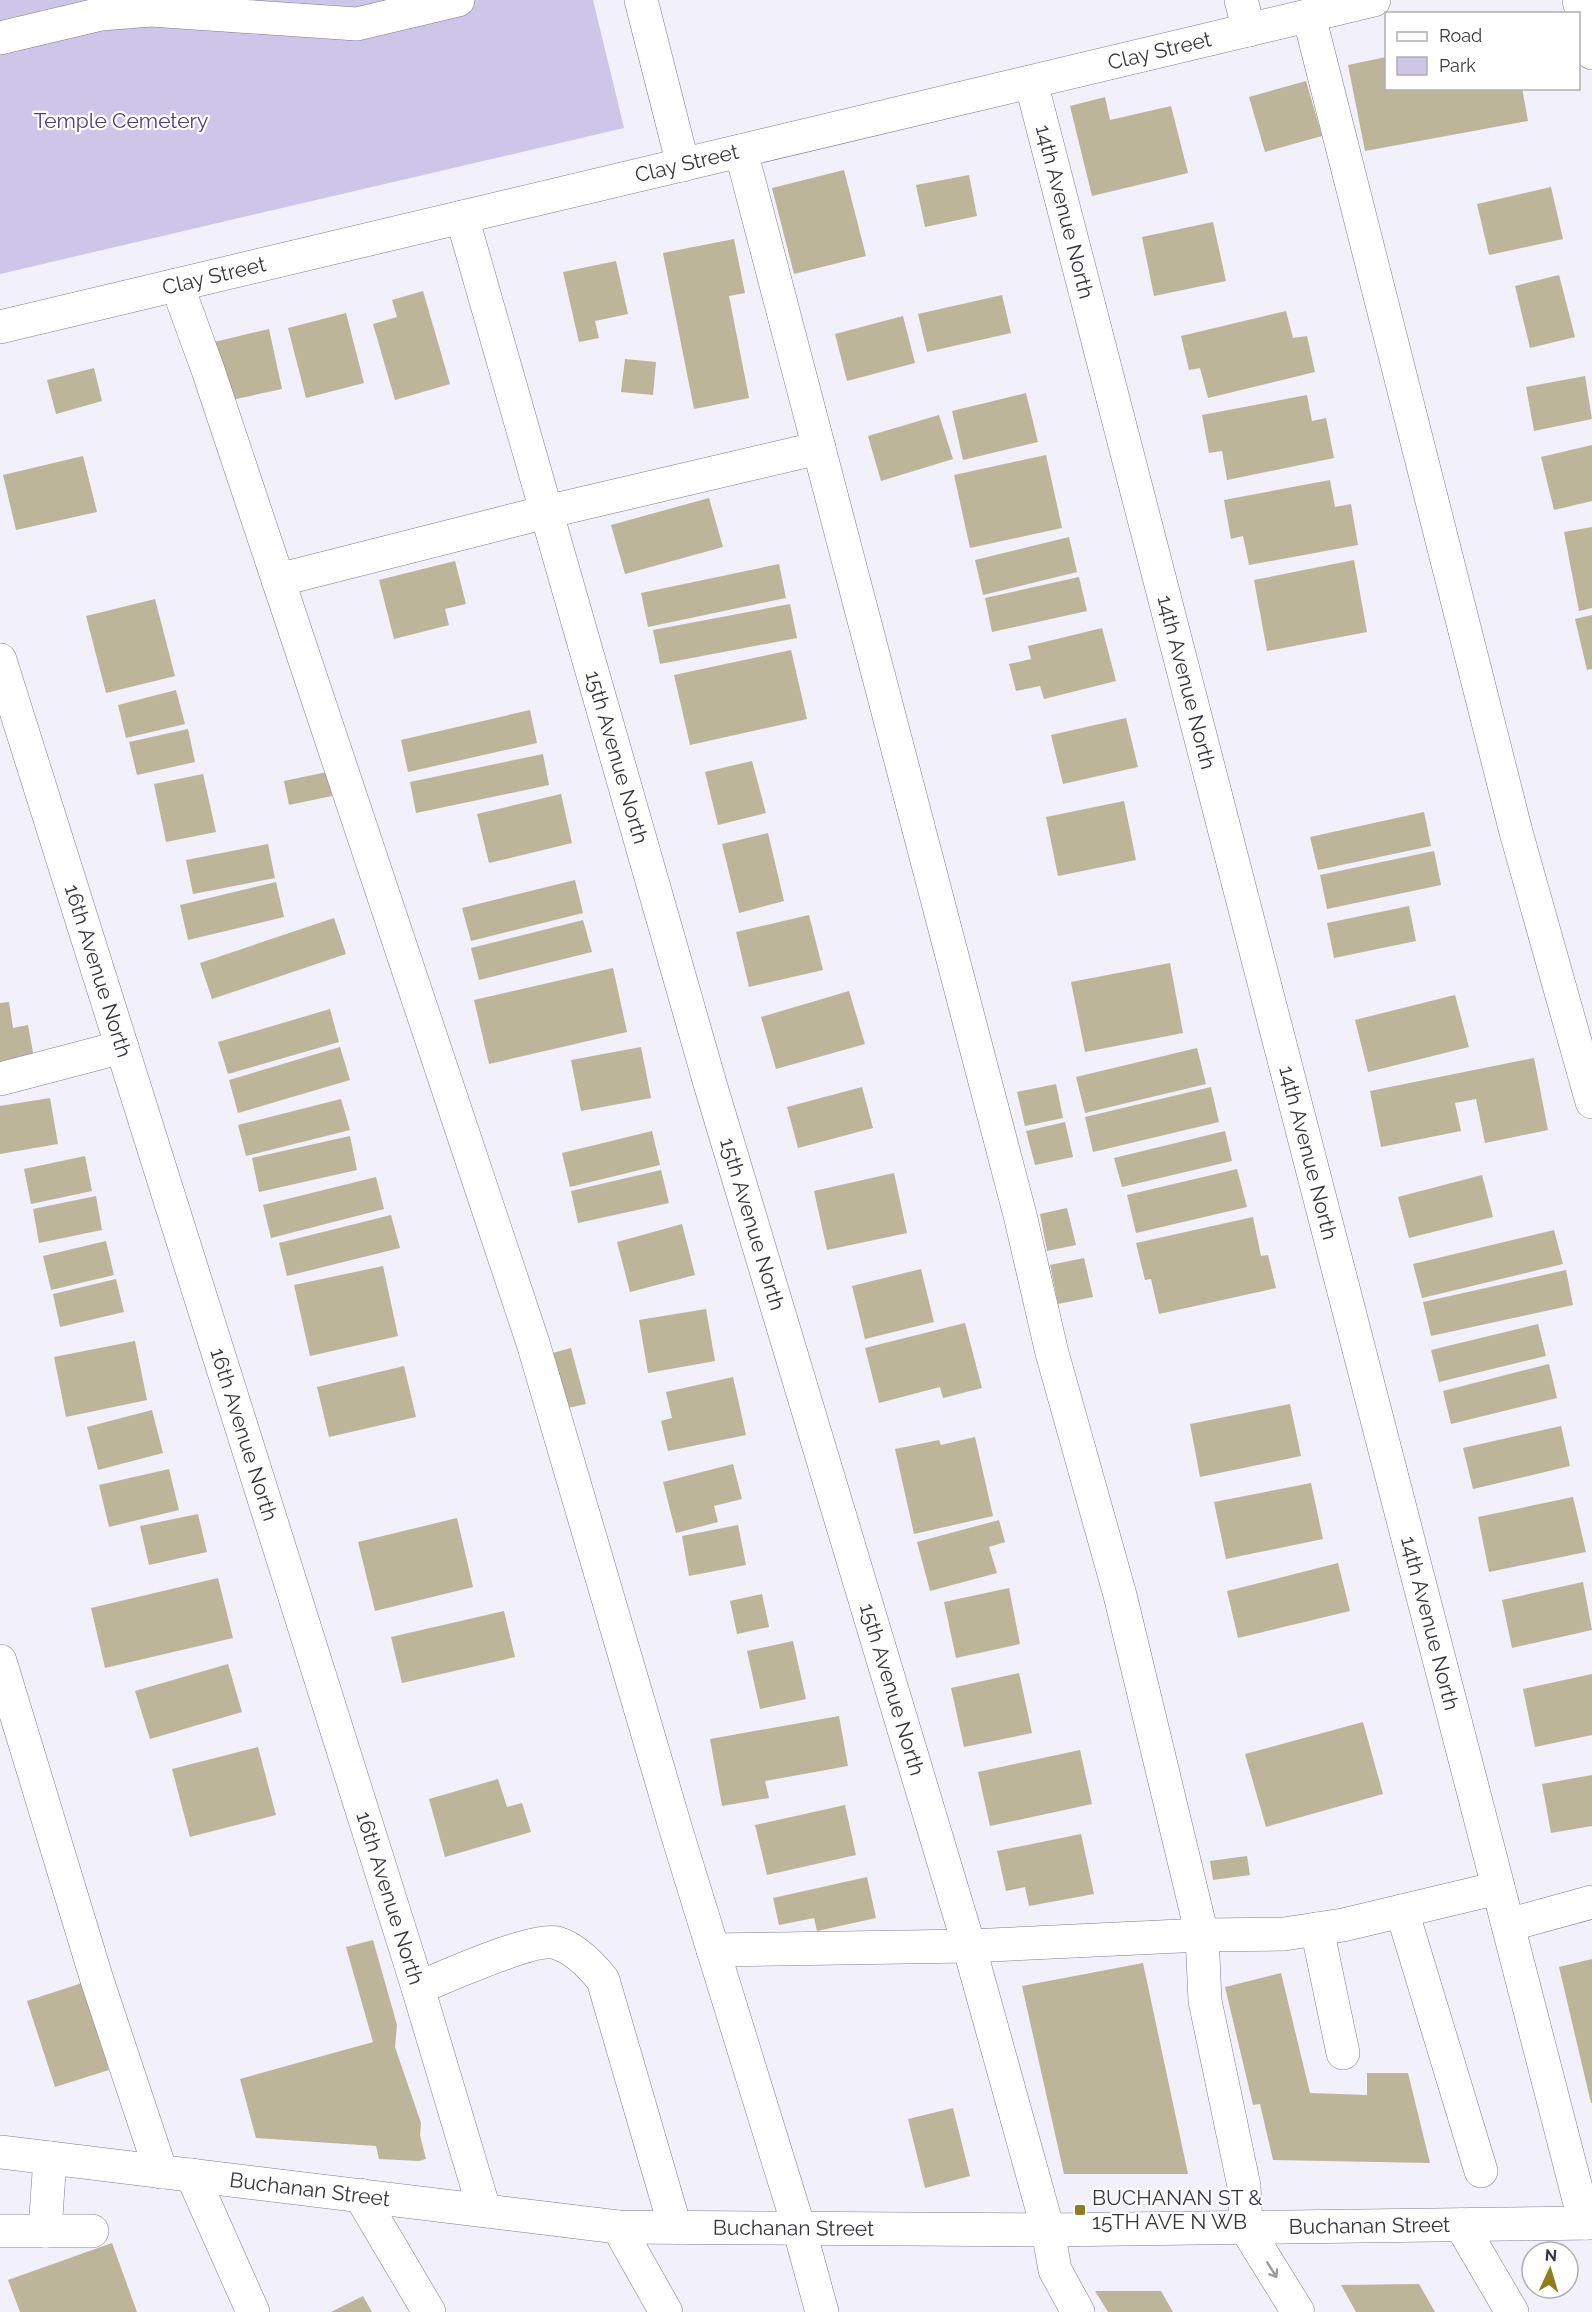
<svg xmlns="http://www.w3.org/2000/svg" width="1592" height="2312" font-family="Raleway,sans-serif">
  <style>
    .green { fill: #cdc6e8 }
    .building { fill: #bcb59a }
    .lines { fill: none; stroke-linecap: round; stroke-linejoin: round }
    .minor-casing { stroke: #817c95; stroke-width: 34 }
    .minor { stroke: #fff; stroke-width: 33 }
    .oneway { stroke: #9c9aa0 }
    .poi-dot { fill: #917c22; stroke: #fff; stroke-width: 2 }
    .labels { text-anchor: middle; stroke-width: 4.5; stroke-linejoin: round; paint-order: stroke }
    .street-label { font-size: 21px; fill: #383540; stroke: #fff }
    .park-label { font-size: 21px; fill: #4e3c7b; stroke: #fff }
    .poi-label { font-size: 21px; fill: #383540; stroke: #fff; text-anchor: start }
  </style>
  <rect width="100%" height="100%" fill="#f2f0fb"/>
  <path class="green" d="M0,0H593L624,128L0,274Z"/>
  <g class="building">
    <path d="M1386,57V88H1522L1528,121L1365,151L1348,65Z"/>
    <path d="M1306,81L1322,136L1265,152L1249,97Z"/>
    <path d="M1105,97L1110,120L1171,106L1188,173L1092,196L1070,106Z"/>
    <path d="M844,170L866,256L794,274L772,188Z"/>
    <path d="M969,175L977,216L925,227L916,185Z"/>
    <path d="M1551,187L1563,239L1489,255L1477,204Z"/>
    <path d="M1213,222L1226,281L1154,296L1142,237Z"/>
    <path d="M734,239L745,293L729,296L749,398L694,409L663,253Z"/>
    <path d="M616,261L628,314L595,321L599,338L579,342L563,272Z"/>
    <path d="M1559,275L1575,337L1530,348L1515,286Z"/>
    <path d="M423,291L450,384L395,400L373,324L397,317L392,300Z"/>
    <path d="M1002,295L1011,333L927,352L918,314Z"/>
    <path d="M1286,311L1293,338L1307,336L1315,372L1208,398L1200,368L1189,370L1181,336Z"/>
    <path d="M346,313L364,383L306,398L288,328Z"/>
    <path d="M903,316L915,363L847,381L835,334Z"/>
    <path d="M269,329L282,389L227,401L214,342Z"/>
    <path d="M625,359L656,362L653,395L621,392Z"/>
    <path d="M94,368L102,401L56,414L47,380Z"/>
    <path d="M1585,376L1592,419L1534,431L1526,387Z"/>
    <path d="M1026,393L1038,442L963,460L952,411Z"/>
    <path d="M1307,395L1312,421L1326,418L1334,458L1227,480L1222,451L1209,453L1202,415Z"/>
    <path d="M939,415L953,459L881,481L868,436Z"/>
    <path d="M1592,445V501L1554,510L1541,457Z"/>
    <path d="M1046,455L1062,528L970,548L954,475Z"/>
    <path d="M83,456L97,512L16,530L3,475Z"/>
    <path d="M1330,480L1335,507L1351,504L1358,545L1249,565L1243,536L1231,539L1224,500Z"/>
    <path d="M709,498L723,547L625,574L611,525Z"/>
    <path d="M1592,527V608L1579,611L1564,532Z"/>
    <path d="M1069,537L1077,572L983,595L975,560Z"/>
    <path d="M1354,560L1367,632L1267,651L1254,580Z"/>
    <path d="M455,561L466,604L445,609L449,625L394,639L379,580Z"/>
    <path d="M779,564L786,598L648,627L641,593Z"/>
    <path d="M1079,577L1087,611L992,632L985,598Z"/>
    <path d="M155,599L175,676L106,693L86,616Z"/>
    <path d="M790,604L797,638L660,664L653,630Z"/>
    <path d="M1592,615V669L1587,670L1575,619Z"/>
    <path d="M1102,628L1116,681L1044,699L1040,686L1016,691L1009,664L1031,659L1028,646Z"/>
    <path d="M791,650L807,719L690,745L674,675Z"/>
    <path d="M176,690L185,724L126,738L118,705Z"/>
    <path d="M530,710L537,743L408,772L401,740Z"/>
    <path d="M1126,718L1138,767L1063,784L1051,735Z"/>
    <path d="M188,729L195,762L137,775L129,742Z"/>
    <path d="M543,754L549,785L416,813L410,782Z"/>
    <path d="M752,761L766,813L718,825L705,772Z"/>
    <path d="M327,772L332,796L289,805L284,781Z"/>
    <path d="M203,774L216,832L166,842L154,784Z"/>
    <path d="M561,794L572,843L489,863L477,814Z"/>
    <path d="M1124,801L1136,860L1058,876L1046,817Z"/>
    <path d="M1424,812L1431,846L1318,870L1310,837Z"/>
    <path d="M768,833L784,901L739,913L722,844Z"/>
    <path d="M268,844L275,878L193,894L186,860Z"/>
    <path d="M1434,851L1441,885L1327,909L1320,875Z"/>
    <path d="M575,880L583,913L471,941L462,908Z"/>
    <path d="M276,882L284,917L188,940L180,905Z"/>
    <path d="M1409,906L1416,941L1334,958L1327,923Z"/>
    <path d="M809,915L823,970L749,987L736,932Z"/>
    <path d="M334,918L346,954L212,999L200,963Z"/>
    <path d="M583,920L592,952L479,980L471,948Z"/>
    <path d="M1170,963L1183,1033L1085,1052L1071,982Z"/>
    <path d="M613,968L627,1032L489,1064L474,1000Z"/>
    <path d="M849,991L865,1044L776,1069L761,1017Z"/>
    <path d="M1455,995L1469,1047L1368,1072L1355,1020Z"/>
    <path d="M9,1002L13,1028L28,1025L34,1058L0,1064V1003Z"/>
    <path d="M330,1009L339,1042L228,1074L218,1042Z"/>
    <path d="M340,1047L350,1080L238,1113L229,1080Z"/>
    <path d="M641,1047L651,1098L581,1111L571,1060Z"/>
    <path d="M1197,1048L1206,1084L1085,1113L1076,1077Z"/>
    <path d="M1534,1058L1548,1130L1485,1143L1476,1099L1455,1103L1461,1131L1381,1147L1370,1091Z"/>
    <path d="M1056,1084L1063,1118L1025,1126L1017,1092Z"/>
    <path d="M862,1087L873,1128L798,1148L787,1107Z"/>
    <path d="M1211,1087L1219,1122L1093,1152L1085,1117Z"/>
    <path d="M50,1098L58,1144L0,1154V1106Z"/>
    <path d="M341,1099L350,1130L246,1156L238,1125Z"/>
    <path d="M1065,1122L1073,1157L1035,1165L1026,1131Z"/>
    <path d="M652,1131L660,1165L570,1187L562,1153Z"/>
    <path d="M1225,1131L1232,1161L1122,1187L1114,1158Z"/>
    <path d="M350,1136L357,1170L259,1192L252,1158Z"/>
    <path d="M85,1156L92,1191L31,1204L24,1169Z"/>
    <path d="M1237,1169L1247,1207L1136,1233L1127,1195Z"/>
    <path d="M661,1170L669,1203L578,1223L571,1191Z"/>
    <path d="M894,1173L907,1233L827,1250L814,1191Z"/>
    <path d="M1482,1175L1493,1217L1409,1238L1398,1197Z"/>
    <path d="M376,1177L384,1209L271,1238L263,1205Z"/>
    <path d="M96,1196L102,1230L39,1243L33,1209Z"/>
    <path d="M1067,1208L1076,1245L1047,1251L1040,1214Z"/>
    <path d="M391,1215L400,1248L287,1276L279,1243Z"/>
    <path d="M1253,1217L1261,1256L1268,1255L1276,1288L1159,1314L1151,1279L1145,1280L1136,1243Z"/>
    <path d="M682,1224L695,1275L630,1292L617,1242Z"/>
    <path d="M1554,1230L1563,1264L1422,1298L1413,1264Z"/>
    <path d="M106,1241L114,1275L51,1290L43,1256Z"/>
    <path d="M1084,1258L1093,1297L1058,1304L1050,1265Z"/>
    <path d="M383,1266L398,1336L310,1356L294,1285Z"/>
    <path d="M921,1269L934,1322L865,1339L852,1286Z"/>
    <path d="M1566,1270L1573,1305L1431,1336L1423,1302Z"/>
    <path d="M116,1279L124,1312L60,1327L53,1294Z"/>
    <path d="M706,1309L715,1361L648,1373L639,1320Z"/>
    <path d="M965,1323L982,1388L943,1398L940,1387L879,1403L865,1348Z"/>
    <path d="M1538,1324L1546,1356L1439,1382L1431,1350Z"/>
    <path d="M135,1341L147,1400L66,1417L54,1357Z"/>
    <path d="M571,1348L586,1404L559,1410L545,1355Z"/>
    <path d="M1549,1364L1557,1398L1451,1424L1443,1391Z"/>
    <path d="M404,1366L416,1417L329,1437L317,1387Z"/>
    <path d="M733,1377L746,1435L668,1451L661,1421L672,1418L666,1392Z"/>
    <path d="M1290,1404L1301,1456L1200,1477L1190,1424Z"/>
    <path d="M152,1410L163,1453L98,1470L87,1427Z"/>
    <path d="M1561,1426L1570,1466L1473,1489L1463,1448Z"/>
    <path d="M975,1437L993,1516L914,1534L895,1449L939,1440L941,1445Z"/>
    <path d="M733,1464L742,1499L714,1506L718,1522L676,1533L663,1482Z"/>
    <path d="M169,1469L179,1510L109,1527L99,1485Z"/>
    <path d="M1311,1483L1323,1539L1226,1559L1214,1502Z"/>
    <path d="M1573,1497L1586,1552L1489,1572L1478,1517Z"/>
    <path d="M198,1514L207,1552L149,1565L140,1526Z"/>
    <path d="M457,1518L473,1587L375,1611L358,1542Z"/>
    <path d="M999,1520L1005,1542L989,1547L997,1573L930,1591L917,1542Z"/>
    <path d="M738,1525L746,1565L689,1576L682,1536Z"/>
    <path d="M1338,1563L1350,1611L1238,1638L1227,1591Z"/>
    <path d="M218,1578L233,1638L105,1668L91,1608Z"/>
    <path d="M1583,1582L1592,1630L1512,1648L1502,1600Z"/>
    <path d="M1009,1588L1020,1644L956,1658L944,1602Z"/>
    <path d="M762,1594L769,1627L737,1634L730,1601Z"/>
    <path d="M504,1611L515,1657L402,1683L391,1637Z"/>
    <path d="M793,1641L806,1699L760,1709L747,1651Z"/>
    <path d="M228,1664L242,1712L150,1739L135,1691Z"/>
    <path d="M1019,1673L1032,1733L964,1747L951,1688Z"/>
    <path d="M1592,1674V1735L1535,1747L1523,1689Z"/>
    <path d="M839,1716L848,1766L765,1781L769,1798L722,1806L710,1739Z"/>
    <path d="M1363,1722L1383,1794L1266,1827L1245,1754Z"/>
    <path d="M258,1747L276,1815L190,1837L172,1769Z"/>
    <path d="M1080,1750L1092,1804L990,1826L978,1772Z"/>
    <path d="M1592,1775V1826L1551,1833L1542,1784Z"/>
    <path d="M498,1779L507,1807L522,1803L531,1832L445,1857L429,1799Z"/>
    <path d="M845,1805L856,1855L767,1875L755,1825Z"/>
    <path d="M1081,1834L1094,1894L1029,1906L1025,1887L1006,1891L997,1851Z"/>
    <path d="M1247,1856L1250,1875L1213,1880L1210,1861Z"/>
    <path d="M867,1877L876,1918L817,1931L814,1918L779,1925L773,1898Z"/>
    <path d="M373,1940L397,2025L395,2047L421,2123L420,2135L426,2159L419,2161L379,2159L376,2146L256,2138L240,2079L373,2042L346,1947Z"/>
    <path d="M1592,1959V2103H1591L1559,1967Z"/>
    <path d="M1143,1963L1188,2174H1064L1022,1986Z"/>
    <path d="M1281,1973L1310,2093L1367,2095V2073H1408L1430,2163L1273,2160L1260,2104L1253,2105L1225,1987Z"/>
    <path d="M82,1983L109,2070L55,2087L27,2001Z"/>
    <path d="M953,2108L970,2176L925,2188L908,2119Z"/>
    <path d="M112,2243L137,2312H20L8,2280Z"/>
    <path d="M1419,2284L1435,2312H1356L1341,2285Z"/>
    <path d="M1095,2291H1161L1173,2312H1108Z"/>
    <path d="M363,2296L372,2312H331Z"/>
  </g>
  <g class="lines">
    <defs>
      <g id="minor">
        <path d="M641,0L683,165"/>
        <path d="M1241,0L1249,30"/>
        <path d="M1579,0L1592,53"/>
        <path d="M1309,16L1516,832L1592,1102"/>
        <path d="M0,38L101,14L151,10L357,24L458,0"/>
        <path id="s1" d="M1031,82L1585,2223"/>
        <path d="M741,151L1020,1215L1052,1353L1120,1595L1202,1935L1205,2001L1244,2186L1246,2228L1298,2312"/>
        <path id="s2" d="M462,217L711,1087L969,1946L1048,2230L1055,2270L1078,2312"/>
        <path d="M177,285L208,370L533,1343L676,1830L799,2228L822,2312"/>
        <path id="s3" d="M0,327L1374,0"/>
        <path d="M278,580L546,512L819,448"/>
        <path id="s4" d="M0,660L418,1988L484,2209"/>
        <path d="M0,1079L122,1047"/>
        <path d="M0,1661L97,1980L161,2172"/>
        <path d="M1402,1911L1481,2171"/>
        <path d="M1508,1925L1592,1902"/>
        <path d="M1317,1929L1343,2053"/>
        <path d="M713,1950L969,1946L1202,1935L1284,1934L1343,1925L1498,1888"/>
        <path d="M418,1988C443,1978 535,1936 557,1943C576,1949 591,1965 603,1980L675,2227"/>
        <path id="s5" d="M0,2152L618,2227L1048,2230L1592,2223"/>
        <path d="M192,2175L253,2312"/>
        <path d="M360,2195L429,2312"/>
        <path d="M1461,2225L1512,2312"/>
        <path d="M618,2227L666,2312"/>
        <path d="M0,2231H92"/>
        <path d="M45,2231L50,2158"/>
      </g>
    </defs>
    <use href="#minor" class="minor-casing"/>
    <use href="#minor" class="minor"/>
  </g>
  <defs><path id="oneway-shaft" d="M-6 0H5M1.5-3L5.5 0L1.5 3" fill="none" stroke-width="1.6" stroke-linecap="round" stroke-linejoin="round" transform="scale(1.5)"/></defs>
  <use class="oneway" href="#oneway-shaft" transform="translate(1272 2270) rotate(58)"/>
  <rect class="poi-dot" x="1074" y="2204" width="12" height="12" rx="3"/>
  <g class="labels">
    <g class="street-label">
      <text dy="7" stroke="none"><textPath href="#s3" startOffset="1192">Clay Street</textPath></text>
      <text dy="7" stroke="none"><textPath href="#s3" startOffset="706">Clay Street</textPath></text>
      <text dy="7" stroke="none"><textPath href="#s1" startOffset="134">14th Avenue North</textPath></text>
      <text dy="7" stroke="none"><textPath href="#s3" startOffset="220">Clay Street</textPath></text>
      <text dy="7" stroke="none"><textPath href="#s1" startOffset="620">14th Avenue North</textPath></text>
      <text dy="7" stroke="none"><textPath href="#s2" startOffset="562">15th Avenue North</textPath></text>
      <text dy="7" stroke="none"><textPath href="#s4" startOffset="326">16th Avenue North</textPath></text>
      <text dy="7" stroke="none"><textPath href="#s1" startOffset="1106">14th Avenue North</textPath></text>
      <text dy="7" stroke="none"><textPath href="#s2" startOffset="1048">15th Avenue North</textPath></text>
      <text dy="7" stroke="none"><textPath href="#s4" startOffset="812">16th Avenue North</textPath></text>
      <text dy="7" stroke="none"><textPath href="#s1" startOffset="1592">14th Avenue North</textPath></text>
      <text dy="7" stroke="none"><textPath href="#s2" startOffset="1534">15th Avenue North</textPath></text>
      <text dy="7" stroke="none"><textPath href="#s4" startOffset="1298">16th Avenue North</textPath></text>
      <text dy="7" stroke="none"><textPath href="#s5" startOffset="312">Buchanan Street</textPath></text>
      <text dy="7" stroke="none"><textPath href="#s5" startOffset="1374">Buchanan Street</textPath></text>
      <text dy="7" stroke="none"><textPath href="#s5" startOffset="798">Buchanan Street</textPath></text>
    </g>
    <g class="park-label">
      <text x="121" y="128">Temple Cemetery</text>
    </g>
    <g class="poi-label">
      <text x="1092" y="2205">BUCHANAN ST &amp;<tspan x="1092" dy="24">15TH AVE N WB</tspan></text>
    </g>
  </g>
  <rect x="1385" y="12" width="195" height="78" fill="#ffffff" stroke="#afaeb3" stroke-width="1.5"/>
  <rect x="1397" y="32" width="30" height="9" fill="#ffffff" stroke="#afaeb3" stroke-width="1.5"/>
  <text x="1439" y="42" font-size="18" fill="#383540">Road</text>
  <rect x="1397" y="57" width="30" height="18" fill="#cdc6e8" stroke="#afaeb3" stroke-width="1.5"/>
  <text x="1439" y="72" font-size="18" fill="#383540">Park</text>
  <g transform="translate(1550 2270) rotate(4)"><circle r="28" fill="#ffffff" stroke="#afaeb3" stroke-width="1.5"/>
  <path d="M0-4.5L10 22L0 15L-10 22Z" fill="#917c22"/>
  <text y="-9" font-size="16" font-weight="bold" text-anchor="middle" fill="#383540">N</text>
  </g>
</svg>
